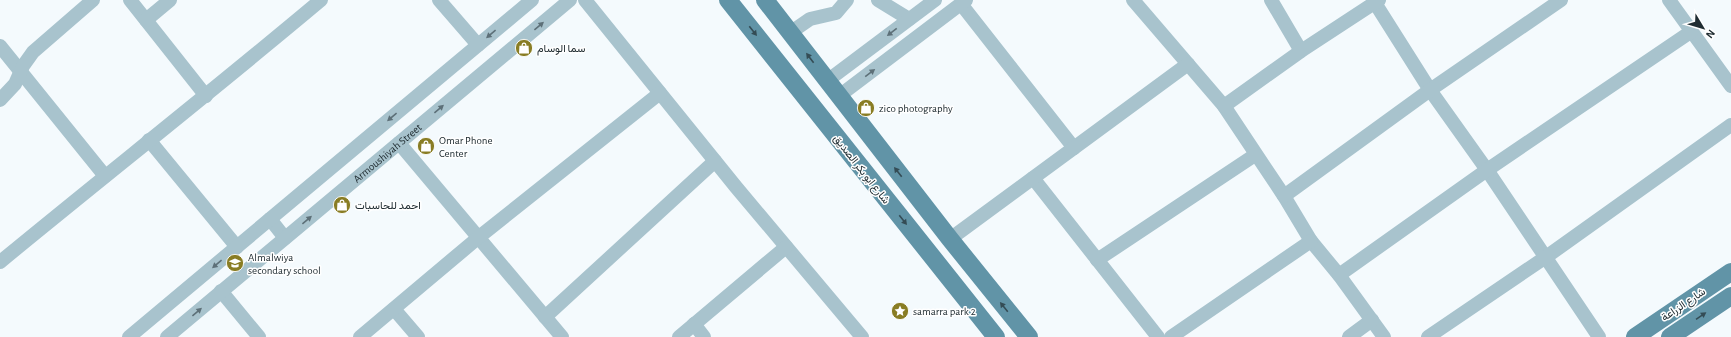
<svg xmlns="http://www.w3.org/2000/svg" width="1731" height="337" font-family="'Alegreya Sans',Vazirmatn,sans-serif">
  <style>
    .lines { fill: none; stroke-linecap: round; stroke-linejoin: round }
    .minor { stroke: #a8c3cd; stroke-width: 14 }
    .major { stroke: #6194a7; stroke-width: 18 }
    .oneway { fill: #5d7078 }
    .oneway2 { fill: #344c55 }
    .labels { text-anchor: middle; stroke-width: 3; stroke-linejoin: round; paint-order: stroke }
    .poi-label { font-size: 11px; fill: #202d32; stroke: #fff; text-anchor: start }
    .street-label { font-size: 11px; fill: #202d32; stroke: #fff }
  </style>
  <rect width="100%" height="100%" fill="#f4fafd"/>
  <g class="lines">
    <g class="minor">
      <path d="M130,0L206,96"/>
      <path d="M439,0L478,45"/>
      <path d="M585,0L736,187L862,337"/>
      <path d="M878,0L909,19"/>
      <path d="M1133,0L1224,106L1284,196L1311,241L1339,275L1384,337"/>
      <path d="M1271,0L1301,51"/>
      <path d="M1669,0L1731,86"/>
      <path d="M1375,3L1430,90L1487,170L1599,337"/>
      <path d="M961,4L1074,148"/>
      <path d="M146,20L170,0"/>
      <path d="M791,34L797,28L810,19L836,13L847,0"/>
      <path d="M0,46L105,176"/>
      <path d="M827,81L935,0"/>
      <path d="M839,96L966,0"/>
      <path d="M0,100L15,84L23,66L33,52L93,0"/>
      <path d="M1224,106L1301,51L1379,0"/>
      <path d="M149,140L237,247"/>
      <path d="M399,143L562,337"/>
      <path d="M1033,178L1158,337"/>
      <path d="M1284,196L1430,90L1561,0"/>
      <path d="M270,219L285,238"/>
      <path d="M950,239L1188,64"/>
      <path d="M1097,260L1255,155"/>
      <path d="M0,262C107,174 215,89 321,0"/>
      <path d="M1339,275L1487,170L1692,31"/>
      <path d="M221,291L259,337"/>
      <path d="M394,309L418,337"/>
      <path d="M545,317L715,161"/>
      <path d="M694,324L704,337"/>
      <path d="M129,337L532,0"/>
      <path id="s1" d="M167,337L570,0"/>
      <path d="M360,337L479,237L660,93"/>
      <path d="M679,337L786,247"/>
      <path d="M1171,337L1311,241"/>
      <path d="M1349,337L1372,320"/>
      <path d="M1428,337L1546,257L1731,125"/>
    </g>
    <g class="major">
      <path d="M728,0L996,337"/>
      <path d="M765,0L950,239L1029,337"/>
      <path d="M1635,337L1731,272"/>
      <path d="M1670,337L1731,296"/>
    </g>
  </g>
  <defs><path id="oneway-solid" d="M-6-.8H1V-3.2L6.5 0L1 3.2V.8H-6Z"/></defs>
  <g class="oneway">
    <use href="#oneway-solid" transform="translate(539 26) rotate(-40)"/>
    <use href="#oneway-solid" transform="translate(892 32) rotate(142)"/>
    <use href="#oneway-solid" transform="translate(491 34) rotate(140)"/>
    <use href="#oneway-solid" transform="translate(870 73) rotate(-37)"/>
    <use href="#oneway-solid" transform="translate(439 109) rotate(-40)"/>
    <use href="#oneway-solid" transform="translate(392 117) rotate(140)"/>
    <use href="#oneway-solid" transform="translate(307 220) rotate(-40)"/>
    <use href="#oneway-solid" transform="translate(217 264) rotate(140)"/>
    <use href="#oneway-solid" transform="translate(197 312) rotate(-40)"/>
  </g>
  <g class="oneway2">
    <use href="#oneway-solid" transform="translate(753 31) rotate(52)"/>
    <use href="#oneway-solid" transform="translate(810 58) rotate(-127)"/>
    <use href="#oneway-solid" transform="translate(898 172) rotate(-128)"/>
    <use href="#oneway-solid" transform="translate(903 220) rotate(52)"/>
    <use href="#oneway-solid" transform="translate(1004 307) rotate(-129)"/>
    <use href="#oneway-solid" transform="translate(1701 316) rotate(-34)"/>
  </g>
  <defs>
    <symbol id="shop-disc" viewBox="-11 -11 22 22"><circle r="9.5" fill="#897d24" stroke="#fff"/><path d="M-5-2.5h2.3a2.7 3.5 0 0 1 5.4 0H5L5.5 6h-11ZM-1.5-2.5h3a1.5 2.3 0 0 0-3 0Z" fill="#fff"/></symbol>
    <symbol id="school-disc" viewBox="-11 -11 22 22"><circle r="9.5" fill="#897d24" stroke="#fff"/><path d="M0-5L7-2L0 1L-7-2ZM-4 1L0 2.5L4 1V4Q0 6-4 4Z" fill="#fff"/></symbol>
    <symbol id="sight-disc" viewBox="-11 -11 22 22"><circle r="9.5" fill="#897d24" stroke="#fff"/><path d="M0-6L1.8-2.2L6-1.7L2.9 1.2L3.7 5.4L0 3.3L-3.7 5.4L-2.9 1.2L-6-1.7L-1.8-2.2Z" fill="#fff"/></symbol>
  </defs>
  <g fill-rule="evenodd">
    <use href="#shop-disc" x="514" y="38" width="20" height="20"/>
    <use href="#shop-disc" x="856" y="98" width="20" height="20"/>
    <use href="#shop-disc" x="416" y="136" width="20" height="20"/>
    <use href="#shop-disc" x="332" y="195" width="20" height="20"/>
    <use href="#school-disc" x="225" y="253" width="20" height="20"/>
    <use href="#sight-disc" x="890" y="301" width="20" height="20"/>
  </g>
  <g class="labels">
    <g class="poi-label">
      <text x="537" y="52">سما الوسام</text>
      <text x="879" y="112">zico photography</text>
      <text x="439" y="144">Omar Phone<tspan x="439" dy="13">Center</tspan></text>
      <text x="355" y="209">احمد للحاسبات</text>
      <text x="248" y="261">Almalwiya<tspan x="248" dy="13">secondary school</tspan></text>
      <text x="913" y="315">samarra park 2</text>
    </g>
    <g class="street-label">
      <text dy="4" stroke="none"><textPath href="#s1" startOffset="287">Armoushiyah Street</textPath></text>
      <text transform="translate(862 169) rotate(52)" y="4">شارع ابو بكر الصديق</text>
      <text transform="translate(1683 304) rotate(-34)" y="4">شارع الزراعة</text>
    </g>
  </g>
  <g transform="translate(1703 28) rotate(128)" stroke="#ffffff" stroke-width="3" paint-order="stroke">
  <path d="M0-3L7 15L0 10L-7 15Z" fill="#202d32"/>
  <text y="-6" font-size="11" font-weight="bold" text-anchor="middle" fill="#202d32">N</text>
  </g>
</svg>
